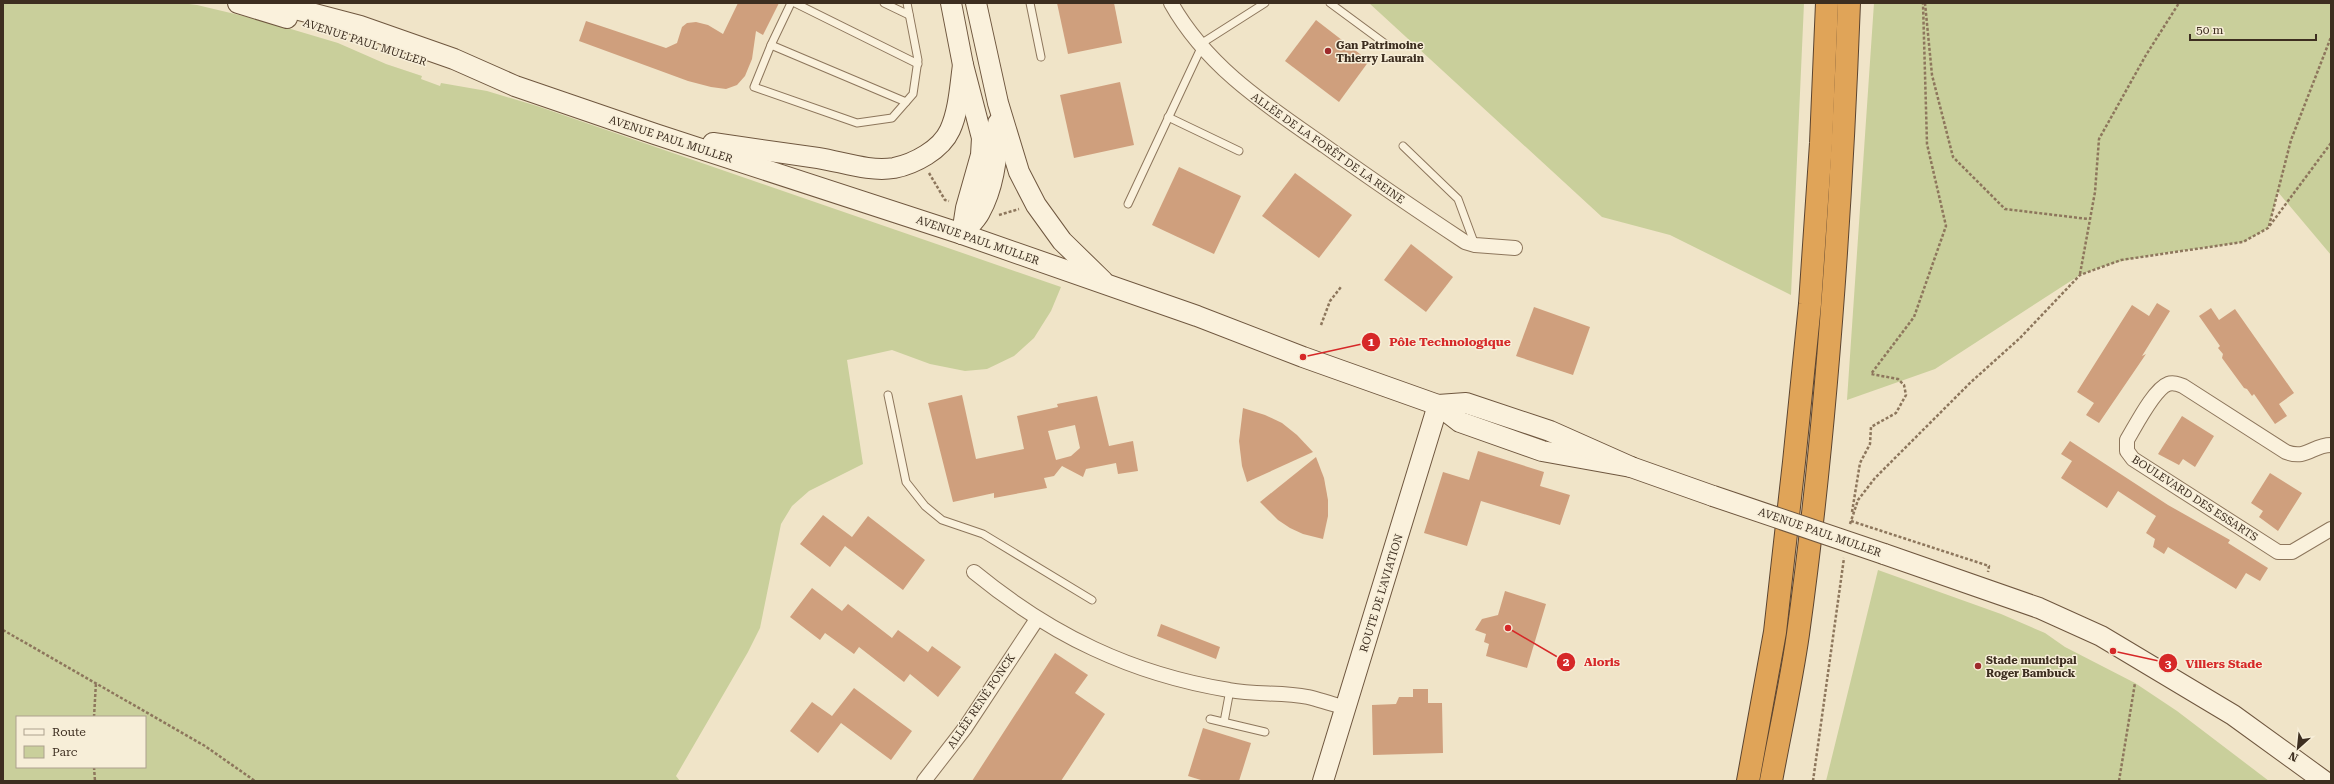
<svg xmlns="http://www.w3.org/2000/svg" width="2334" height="784" font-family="'Roboto Serif',serif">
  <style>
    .green { fill: #c9cf9b; fill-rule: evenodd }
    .building { fill: #cf9f7d; fill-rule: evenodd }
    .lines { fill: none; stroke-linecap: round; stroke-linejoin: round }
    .lane-casing { stroke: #8d765c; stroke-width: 9 }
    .street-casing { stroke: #8d765c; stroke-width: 16 }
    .secondary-casing { stroke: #6f573f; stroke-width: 22 }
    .highway-casing { stroke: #5b4430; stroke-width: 24 }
    .path { stroke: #8d765c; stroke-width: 2.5; stroke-dasharray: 3 2; stroke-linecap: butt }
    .lane { stroke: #faf1dc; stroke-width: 7 }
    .street { stroke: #faf1dc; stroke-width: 14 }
    .secondary { stroke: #faf1dc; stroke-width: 20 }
    .highway { stroke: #e0a458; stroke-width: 22 }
    .secondary-bridge-casing { stroke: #6f573f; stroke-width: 22; stroke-linecap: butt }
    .secondary-bridge { stroke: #faf1dc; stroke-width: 20 }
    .poi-dot { fill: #9e2a2b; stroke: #f7eed8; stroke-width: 1.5 }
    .labels { text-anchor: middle; stroke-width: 3; stroke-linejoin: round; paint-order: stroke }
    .street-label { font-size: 11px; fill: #3d2e20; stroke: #f7eed8 }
    .poi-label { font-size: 11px; font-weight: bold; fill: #3d2e20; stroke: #f7eed8; text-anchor: start }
    .leader { fill: none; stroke: #d62828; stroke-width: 1.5 }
    .callout-dot { fill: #d62828; stroke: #f7eed8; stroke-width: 1.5 }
    .mark-label { font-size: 12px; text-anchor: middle; font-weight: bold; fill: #fff }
    .callout-label { font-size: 12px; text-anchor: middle; font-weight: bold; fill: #d62828; stroke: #f7eed8; stroke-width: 3; stroke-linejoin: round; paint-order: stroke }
  </style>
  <rect width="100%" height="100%" fill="#f0e4c8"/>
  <g class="green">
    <path d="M3,3H181L197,5L264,21L338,43L386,64L422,76L421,79L440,86L441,83L487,91L537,106L1061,287L1051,311L1034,338L1014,356L987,369L965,371L930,364L892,350L847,360L863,464L809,491L792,506L781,524L760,628L748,652L676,776L680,781H3ZM17,717H145V767H17Z"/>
    <path d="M1369,3H1804L1791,295L1670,235L1602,217Z"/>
    <path d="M1874,3H2331V255L2278,192L2268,228L2243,242C2188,251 2132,253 2080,275L1935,369L1847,400Z"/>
    <path d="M1878,570L2001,614L2045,633L2065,647L2135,683L2177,711L2269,781H1826Z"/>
  </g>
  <g class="building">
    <path d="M738,3H779L763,35L756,31L752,59L745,76L737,85L726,89L711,87L688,81L579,41L586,21L666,48L677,43L682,27L687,23L696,22L708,25L723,34Z"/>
    <path d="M1057,3H1114L1122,43L1068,54Z"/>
    <path d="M1316,20L1369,61L1339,102L1285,61Z"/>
    <path d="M1120,82L1134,145L1074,158L1060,95Z"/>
    <path d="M1179,167L1241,196L1214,254L1152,225Z"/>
    <path d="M1295,173L1352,215L1319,258L1262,216Z"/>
    <path d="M1411,244L1453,277L1426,312L1384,280Z"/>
    <path d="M2157,303L2170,311L2142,356L2146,354L2099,423L2086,415L2094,403L2077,392L2132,305L2149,316Z"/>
    <path d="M1534,307L1590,327L1573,375L1516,356Z"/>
    <path d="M2211,308L2219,320L2235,309L2294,393L2279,404L2287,416L2275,424L2254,394L2252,396L2247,389L2244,388L2222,358L2223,354L2218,348L2220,346L2199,316Z"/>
    <path d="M962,395L976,459L1024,449L1017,416L1058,407L1057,404L1097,396L1109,446L1133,441L1138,471L1118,474L1116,463L1086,469L1083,477L1062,466L1054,476L1044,478L1047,488L994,498V493L953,502L928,403ZM1075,425L1080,448L1071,456L1056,460L1048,431Z"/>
    <path d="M1243,408L1265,415L1282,423L1297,435L1313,452L1247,482L1242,466L1239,441Z"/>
    <path d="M2182,416L2214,436L2195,467L2183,459L2179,465L2158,454Z"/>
    <path d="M2070,441L2168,505L2230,540L2228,543L2268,568L2260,581L2246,573L2236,589L2168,547L2164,554L2153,547L2155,539L2146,533L2156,516L2118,491L2107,508L2061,478L2072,461L2061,454Z"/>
    <path d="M1478,451L1544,472L1540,486L1570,495L1560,525L1481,501L1467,546L1424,533L1443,472L1469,480Z"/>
    <path d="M1316,457L1324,478L1328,500V516L1323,539L1303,534L1290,528L1278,520L1260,502Z"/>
    <path d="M2270,473L2302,493L2278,531L2259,517L2263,511L2251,503Z"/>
    <path d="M823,515L852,537L868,516L925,560L903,590L845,546L830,567L800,544Z"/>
    <path d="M812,588L842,611L848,604L892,638L898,630L928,652L932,646L961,667L938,697L910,674L904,682L859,647L854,654L825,633L820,640L790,617Z"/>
    <path d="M1505,591L1546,604L1527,668L1486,656L1489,644L1484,642L1486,634L1475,630L1482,619L1498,615Z"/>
    <path d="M1161,624L1220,647L1216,659L1157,636Z"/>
    <path d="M1055,653L1088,675L1075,693L1105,714L1061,781H972Z"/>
    <path d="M854,688L912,731L891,760L841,723L818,753L790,731L812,702L832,716Z"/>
    <path d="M1413,689H1428V703H1442L1443,753L1373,755L1372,705L1396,704L1399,697H1413Z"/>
    <path d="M1203,728L1251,743L1239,781H1204L1188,776Z"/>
  </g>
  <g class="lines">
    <defs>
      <g id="lane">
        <path d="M791,3L771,45L754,87L857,123L892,118L913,94L918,60L907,3"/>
        <path d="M795,3L918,64"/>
        <path d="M884,3L909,15"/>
        <path d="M1030,3L1041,57"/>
        <path d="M1330,3L1387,45"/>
        <path d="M771,45L906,102"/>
        <path d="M1199,45L1265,3"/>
        <path d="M1168,117L1239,151"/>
        <path d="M1403,146L1458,199L1475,245"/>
        <path d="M1128,204L1201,48"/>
        <path d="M888,395L906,482L925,506L942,520L983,534L1092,600"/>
        <path d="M1210,719L1265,732"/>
        <path d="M1224,722L1230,690"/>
      </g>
      <g id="street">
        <path d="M1171,3C1207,67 1266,105 1325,146C1371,179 1418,211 1465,242L1475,245L1515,248"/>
        <path d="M2331,445C2312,445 2307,460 2286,452L2183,386C2178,384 2173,382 2168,384C2154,389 2135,427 2127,440V451L2133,459L2278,552H2292L2331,529"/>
        <path d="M974,572C1051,635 1131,674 1229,690C1255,695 1282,692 1308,697C1320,700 1333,704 1346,708"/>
        <path d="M924,781L965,728L1037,619"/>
      </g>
      <g id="secondary">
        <path d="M238,3L287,18"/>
        <path d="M273,3L360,26L454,59L515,86L655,134L962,234L1197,316L1303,357L1438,405L1460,422L1542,451L1631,467"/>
        <path d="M951,3L963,65L982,138L981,155L966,208L962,234"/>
        <path d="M976,3L998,103L1019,172L1036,205L1062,241L1103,281"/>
        <path d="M713,143C748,148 783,153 818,158C843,162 869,172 894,168C914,164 941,150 950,130C959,110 960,86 963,65"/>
        <path d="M962,234C968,227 976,220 980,212C995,185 998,153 998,123"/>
        <path d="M1438,405L1466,403L1550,431L1631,467L1713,496"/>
        <path d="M1884,554L2039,608L2101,636L2233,715L2324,781"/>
        <path d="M1323,781L1438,405"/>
      </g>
      <g id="highway">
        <path d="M1748,781L1775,632L1794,462L1810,304L1821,143L1827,3"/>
        <path d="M1771,781C1780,732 1791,683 1798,634C1827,425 1841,214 1849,3"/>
      </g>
    </defs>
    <use href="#lane" class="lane-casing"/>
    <use href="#street" class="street-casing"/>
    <use href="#secondary" class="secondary-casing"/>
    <use href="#highway" class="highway-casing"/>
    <g class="path">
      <path d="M1925,3L1932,75L1953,157L2005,209L2088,219"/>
      <path d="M929,173L945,200L949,201"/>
      <path d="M999,215L1019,209"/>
      <path d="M2269,226L2291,140L2331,37"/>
      <path d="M2080,274L2095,192L2099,139L2146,55L2179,3"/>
      <path d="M1321,325L1330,301L1341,287"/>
      <path d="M1852,512L1860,463L1870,444L1871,427L1896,413L1906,395L1904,385L1898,379L1871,374L1914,317L1946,226L1927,144L1923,3"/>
      <path d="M1851,521L1989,566L1988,572"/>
      <path d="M1850,524L1858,500L1875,478L1971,382L2020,338L2080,275L2121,260L2243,242L2268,228L2331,143"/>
      <path d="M3,630L205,746L255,781"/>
      <path d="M94,717L96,682"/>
      <path d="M94,767L95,781"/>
      <path d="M1813,781L1844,558"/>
      <path d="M2119,781L2135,683"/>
    </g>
    <use href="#lane" class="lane"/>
    <use href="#street" class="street"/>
    <use href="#secondary" class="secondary"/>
    <use href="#highway" class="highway"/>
    <defs>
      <path id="secondary-bridge" d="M1713,496L1884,554"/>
    </defs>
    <use href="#secondary-bridge" class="secondary-bridge-casing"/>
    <use href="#secondary-bridge" class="secondary-bridge"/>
  </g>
  <g class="poi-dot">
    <circle cx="1328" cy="51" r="4"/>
    <circle cx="1978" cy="666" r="4"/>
  </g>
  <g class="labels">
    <g class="street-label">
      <text transform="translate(365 42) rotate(18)" y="4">AVENUE PAUL MULLER</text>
      <text transform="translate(671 139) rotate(18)" y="4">AVENUE PAUL MULLER</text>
      <text transform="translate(1328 148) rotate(35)" y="4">ALLÉE DE LA FORÊT DE LA REINE</text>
      <text transform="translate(978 240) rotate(19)" y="4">AVENUE PAUL MULLER</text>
      <text transform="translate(2195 498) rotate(33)" y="4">BOULEVARD DES ESSARTS</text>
      <text transform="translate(1820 532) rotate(19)" y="4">AVENUE PAUL MULLER</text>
      <text transform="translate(1381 593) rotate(-73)" y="4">ROUTE DE L'AVIATION</text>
      <text transform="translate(981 701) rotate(-56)" y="4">ALLÉE RENÉ FONCK</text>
    </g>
    <g class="poi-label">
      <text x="1336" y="49">Gan Patrimoine<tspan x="1336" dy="13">Thierry Laurain</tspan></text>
      <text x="1986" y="664">Stade municipal<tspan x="1986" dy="13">Roger Bambuck</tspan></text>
    </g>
  </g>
  <path class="leader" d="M1303 357L1371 342M1508 628L1566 662M2113 651L2168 663"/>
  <g class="callout-dot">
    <circle cx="1303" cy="357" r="4"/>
    <circle cx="1508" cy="628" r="4"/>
    <circle cx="2113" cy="651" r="4"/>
    <circle cx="1371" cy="342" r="10"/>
    <circle cx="1566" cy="662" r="10"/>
    <circle cx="2168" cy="663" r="10"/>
  </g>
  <g class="mark-label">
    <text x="1371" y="346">1</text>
    <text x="1566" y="666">2</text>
    <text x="2168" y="668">3</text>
  </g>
  <g class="callout-label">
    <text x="1450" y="346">Pôle Technologique</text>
    <text x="1602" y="666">Aloris</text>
    <text x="2224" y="668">Villers Stade</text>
  </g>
  <rect width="2334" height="784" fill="none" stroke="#3d2e20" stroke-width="8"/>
  <rect x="16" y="716" width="130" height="52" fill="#f7eed8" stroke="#ada18e"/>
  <rect x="24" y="729" width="20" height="6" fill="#faf1dc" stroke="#ada18e"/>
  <text x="52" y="736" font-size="12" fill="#3d2e20">Route</text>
  <rect x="24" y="746" width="20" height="12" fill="#c9cf9b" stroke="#ada18e"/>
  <text x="52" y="756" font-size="12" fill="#3d2e20">Parc</text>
  <g transform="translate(2298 748) rotate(207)" stroke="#f7eed8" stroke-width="3" paint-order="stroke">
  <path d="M0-3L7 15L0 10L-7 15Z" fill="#3d2e20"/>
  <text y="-6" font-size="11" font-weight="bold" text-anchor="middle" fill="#3d2e20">N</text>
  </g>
  <path d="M2190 34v6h126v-6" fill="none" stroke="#3d2e20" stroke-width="2"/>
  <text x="2196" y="34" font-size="12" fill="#3d2e20" stroke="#f7eed8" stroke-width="3" paint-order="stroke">50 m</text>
</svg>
